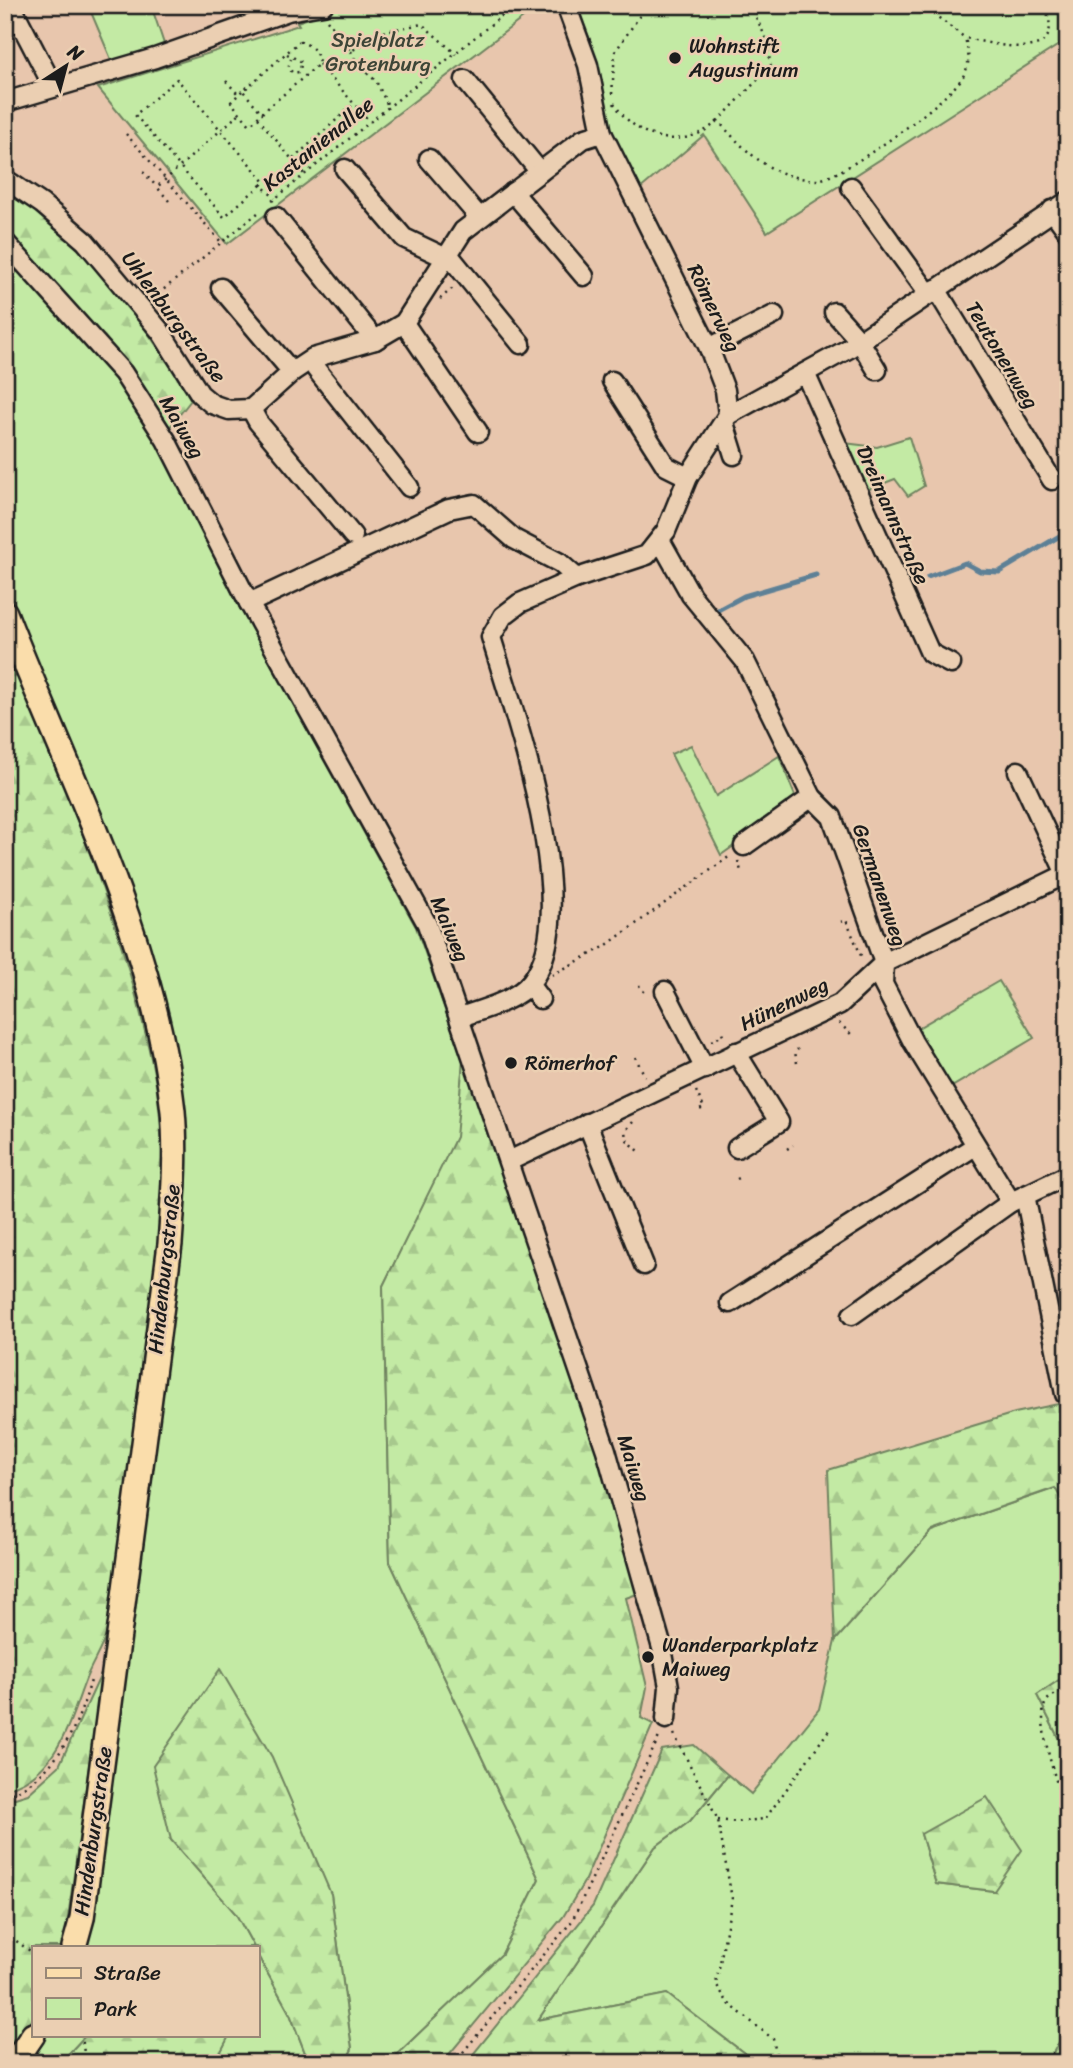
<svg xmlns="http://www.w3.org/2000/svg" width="1073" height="2068" font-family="Sriracha,sans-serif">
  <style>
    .green { fill: #c3eaa4; stroke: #708360; stroke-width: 2; fill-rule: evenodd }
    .forest { fill: url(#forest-firs); stroke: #708360; stroke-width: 2 }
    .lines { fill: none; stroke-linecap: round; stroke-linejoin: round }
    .stream { stroke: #5d8096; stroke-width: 5 }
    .minor-casing { stroke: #1c1c1c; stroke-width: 23 }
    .major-casing { stroke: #1c1c1c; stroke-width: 28 }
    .path { stroke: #1c1c1c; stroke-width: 2.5; stroke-dasharray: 2 5; stroke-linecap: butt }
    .minor { stroke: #ebcfb2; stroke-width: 18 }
    .major { stroke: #faddab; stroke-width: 23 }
    .poi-dot { fill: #1c1c1c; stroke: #ebcfb2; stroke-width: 2.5 }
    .labels { text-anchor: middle; stroke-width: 5; stroke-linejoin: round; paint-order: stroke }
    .park-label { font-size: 21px; fill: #3d4537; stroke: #ebcfb2 }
    .poi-label { font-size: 21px; fill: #1c1c1c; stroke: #ebcfb2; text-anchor: start }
    .street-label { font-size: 21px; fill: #1c1c1c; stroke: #ebcfb2 }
  </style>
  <defs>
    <pattern id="forest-firs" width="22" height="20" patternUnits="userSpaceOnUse" patternTransform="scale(1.75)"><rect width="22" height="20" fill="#c3eaa4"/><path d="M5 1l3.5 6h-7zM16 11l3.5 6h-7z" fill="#a7c88d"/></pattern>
  </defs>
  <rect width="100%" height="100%" fill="#e8c6ad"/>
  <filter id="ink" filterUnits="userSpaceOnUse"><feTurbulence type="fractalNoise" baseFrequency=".0143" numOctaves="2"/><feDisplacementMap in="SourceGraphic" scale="14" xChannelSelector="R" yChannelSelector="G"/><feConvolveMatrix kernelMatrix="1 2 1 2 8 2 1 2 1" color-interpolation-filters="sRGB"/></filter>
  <g filter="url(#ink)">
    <g class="green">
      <path d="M88,5H151L165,47L113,64Z"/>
      <path d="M324,5H540L227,244L98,88L299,25L297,22L321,14Z"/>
      <path d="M575,5H1068V39L767,232L704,135L639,190L605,115L591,42Z"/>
      <path d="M18,271L117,378L156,441L240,608L416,927L463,1061L457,1137L383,1286L390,1562L539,1879L502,1954L388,2063H345L352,2049L331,1894L171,1840L236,1914L254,1947H83L181,1249L187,1184L184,1114L120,865L5,581V282Z"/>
      <path d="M909,437L924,486L908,496L895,479L864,491L844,443L877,447Z"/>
      <path d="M691,745L716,796L779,756L797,801L721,855L671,754Z"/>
      <path d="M999,981L1034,1038L950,1088L918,1028Z"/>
      <path d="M1056,1488L1068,1510V1674L1037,1695L1062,1745L1068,1767V2027L1049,2060L757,2063L667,1994L538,2020L655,1847L690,1821L728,1775L751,1794L819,1709L835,1641L932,1531ZM921,1834L994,1891L936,1884Z"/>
      <path d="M257,1954L290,2014L309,2063H215L228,2037L225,2035H257Z"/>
      <path d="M45,2035H86L60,2063H26Z"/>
    </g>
    <g class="forest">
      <path d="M5,190C86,242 143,319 191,400L169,428L129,368L5,231Z"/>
      <path d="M5,644C62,781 122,917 152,1063C179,1188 147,1338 130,1463C123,1516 119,1581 107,1632C103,1646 93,1662 87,1676C70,1719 58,1776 5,1789Z"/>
      <path d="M463,1061C525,1237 592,1413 637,1594L626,1598L647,1687L641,1718L653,1724L584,1882L563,1917L442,2063H388L502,1954L539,1879L390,1562L383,1286L456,1137Z"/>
      <path d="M1068,1402V1510L1055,1488L932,1531L835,1641L828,1470L1015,1413Z"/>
      <path d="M220,1669L272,1757L331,1894L352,2049L345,2063H309L290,2014L257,1954V1947H254L236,1914L171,1840L153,1766Z"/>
      <path d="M102,1672L64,1947H33V2019L5,2059V1801L28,1794L59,1766Z"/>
      <path d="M1068,1674V1767L1062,1745L1037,1695Z"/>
      <path d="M694,1745L728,1775L690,1821L655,1847L538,2020L667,1994L757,2063H466L593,1906L662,1750Z"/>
      <path d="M987,1797L1022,1850L994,1891L936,1884L921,1834Z"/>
      <path d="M1068,2027V2057L1049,2060Z"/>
      <path d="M86,2035H225L229,2036L215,2063H60Z"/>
    </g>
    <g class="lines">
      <g class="stream">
        <path d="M928,577L965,563L980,571L999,572L1068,531"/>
        <path d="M716,611L744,596L816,575"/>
      </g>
      <defs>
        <g id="minor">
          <path d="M11,5L53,86"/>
          <path d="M465,80L540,172"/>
          <path d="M5,102L155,58L288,11L323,5"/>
          <path d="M429,159L479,217"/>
          <path d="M345,169L404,238L446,258"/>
          <path d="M5,179L42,204L85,241L161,332L200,394L212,404L229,410L251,409L292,372L313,358L375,340L404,323L463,231L583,139L602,133"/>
          <path d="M851,187L928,293"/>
          <path d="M513,192L584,276"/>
          <path d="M1052,210L1068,232"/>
          <path d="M276,217L375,340"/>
          <path d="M5,242L123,373L166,440L249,603L427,924L606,1450L662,1648L669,1687L666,1719"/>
          <path d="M448,254L521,344"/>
          <path d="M221,288L292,372"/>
          <path d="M936,289L1052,480"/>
          <path d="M834,312L859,340L877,370"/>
          <path d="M404,323L478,432"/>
          <path d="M709,348L774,315"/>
          <path d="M313,358L316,369L409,487"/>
          <path d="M805,373L930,653L951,664"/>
          <path d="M612,381L666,466L688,477"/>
          <path d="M251,409L258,422L353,536"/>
          <path d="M728,415L848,349L1068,201"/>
          <path d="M724,423L734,455"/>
          <path d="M660,540L691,595L745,661L812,797L832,817L884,963L883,984L913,1042L1011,1202"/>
          <path d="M249,603L449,509L474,504L514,539L560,563L577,578"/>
          <path d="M1018,771L1066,874"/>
          <path d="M744,846L812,797"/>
          <path d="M529,984L540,999"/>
          <path d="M665,991L705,1069"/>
          <path d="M460,1017C481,1010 516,1001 531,982C585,913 514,714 491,637L503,616L520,603L577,578L647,555L666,531L688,477L728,415L725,390L709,348L602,133L588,65L566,5"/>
          <path d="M736,1052L779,1122L737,1148"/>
          <path d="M587,1123L644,1265"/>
          <path d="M509,1161L840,1004L884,963L1068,873"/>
          <path d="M1025,1195L1065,1394"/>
          <path d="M730,1303L975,1146"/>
          <path d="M852,1315L1011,1202L1068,1175"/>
        </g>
        <g id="major">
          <path d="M5,613C68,775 154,936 173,1111C177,1155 173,1200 170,1244L82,1918L74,1947"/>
          <path d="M14,2063L33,2035"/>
        </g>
      </defs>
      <use href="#minor" class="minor-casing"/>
      <use href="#major" class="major-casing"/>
      <g class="path">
        <path d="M750,5L765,36L771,66L718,121C748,153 768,176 815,180C838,182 949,100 962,78C971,64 969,54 965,38C995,44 1071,66 1044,5"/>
        <path d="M922,5L965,38"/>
        <path d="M327,20L351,51L386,31L422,24L456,54"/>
        <path d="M300,41C313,47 317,50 319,64L262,113L243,91Z"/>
        <path d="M351,51L357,64L376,81L389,108"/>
        <path d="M287,54L302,62L299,72L293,73L288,68L291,59"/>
        <path d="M319,64L370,122"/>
        <path d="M226,81L238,94"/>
        <path d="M242,91L231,102L250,125L262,113"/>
        <path d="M612,94L615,52L647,5"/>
        <path d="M614,103C638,142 685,151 718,121"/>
        <path d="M258,118L304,174"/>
        <path d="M126,134L222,243"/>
        <path d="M293,159L354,104"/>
        <path d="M143,172L157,187"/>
        <path d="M261,185L224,217L135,115L177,79L265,182L261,185L275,198"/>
        <path d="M169,201L157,187L240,113"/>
        <path d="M272,201L515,5"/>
        <path d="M153,298L259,212"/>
        <path d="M440,299L454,287"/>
        <path d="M738,861L742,874"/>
        <path d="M841,922L846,920L862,958"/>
        <path d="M552,975L604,947L730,856"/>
        <path d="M639,985L641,990L648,993"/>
        <path d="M780,1012L797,1001L795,998"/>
        <path d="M839,1023L852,1035"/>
        <path d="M711,1041L723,1035L721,1029"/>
        <path d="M635,1057L645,1076"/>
        <path d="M797,1063L795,1052L798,1049"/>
        <path d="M696,1091L704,1108L699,1110"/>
        <path d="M633,1122L625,1131L626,1139L640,1152"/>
        <path d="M787,1149L793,1145"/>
        <path d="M737,1179L743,1176"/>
        <path d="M1068,1690C1059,1693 1049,1695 1045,1704C1036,1727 1060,1792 1068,1818"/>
        <path d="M674,1734L718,1820L732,1899L716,1984L728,2003L773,2039L778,2063"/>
        <path d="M5,1796C57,1777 78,1726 92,1677"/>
        <path d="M718,1820L737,1822L765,1819L829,1730"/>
        <path d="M5,1933L33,1953"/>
        <path d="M82,2035L85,2063"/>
        <path d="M454,2063L572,1921L660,1735"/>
      </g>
      <use href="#minor" class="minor"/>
      <use href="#major" class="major"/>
    </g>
  </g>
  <g class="poi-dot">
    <circle cx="675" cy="58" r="7"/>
    <circle cx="511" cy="1063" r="7"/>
    <circle cx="648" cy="1657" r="7"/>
  </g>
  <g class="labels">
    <g class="park-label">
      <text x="378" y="47">Spielplatz<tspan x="378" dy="24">Grotenburg</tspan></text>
    </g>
    <g class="poi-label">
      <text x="689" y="53">Wohnstift<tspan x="689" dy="24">Augustinum</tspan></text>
      <text x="525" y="1070">Römerhof</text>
      <text x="662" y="1652">Wanderparkplatz<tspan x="662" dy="24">Maiweg</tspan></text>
    </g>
    <g class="street-label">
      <text transform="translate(318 144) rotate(-39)" y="7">Kastanienallee</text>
      <text transform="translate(714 308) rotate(64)" y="7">Römerweg</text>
      <text transform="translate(174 317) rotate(53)" y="7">Uhlenburgstraße</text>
      <text transform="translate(1002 355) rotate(59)" y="7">Teutonenweg</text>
      <text transform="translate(182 427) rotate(60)" y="7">Maiweg</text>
      <text transform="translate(893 515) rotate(66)" y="7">Dreimannstraße</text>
      <text transform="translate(880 885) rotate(71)" y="7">Germanenweg</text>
      <text transform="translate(450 929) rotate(67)" y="7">Maiweg</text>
      <text transform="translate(784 1004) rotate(-26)" y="7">Hünenweg</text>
      <text transform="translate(164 1269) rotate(-84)" y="7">Hindenburgstraße</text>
      <text transform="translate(634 1468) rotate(73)" y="7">Maiweg</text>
      <text transform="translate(93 1831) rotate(-82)" y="7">Hindenburgstraße</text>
    </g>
  </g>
  <rect width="1073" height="2068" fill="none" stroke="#ebcfb2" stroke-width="28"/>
  <rect x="14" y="14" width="1045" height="2040" fill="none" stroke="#1c1c1c" stroke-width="2.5" filter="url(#ink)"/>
  <rect x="32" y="1946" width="228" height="91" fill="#ebcfb2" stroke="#988776" stroke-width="2"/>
  <rect x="46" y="1968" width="35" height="10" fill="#faddab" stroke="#988776" stroke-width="2"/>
  <text x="94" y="1980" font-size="21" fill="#1c1c1c">Straße</text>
  <rect x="46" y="1998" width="35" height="21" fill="#c3eaa4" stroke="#988776" stroke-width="2"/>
  <text x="94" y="2016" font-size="21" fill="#1c1c1c">Park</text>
  <g transform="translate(66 66) rotate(36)" stroke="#ebcfb2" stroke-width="5" paint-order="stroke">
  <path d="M0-5L12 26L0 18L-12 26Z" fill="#1c1c1c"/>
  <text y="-10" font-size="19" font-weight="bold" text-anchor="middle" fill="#1c1c1c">N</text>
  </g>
</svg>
